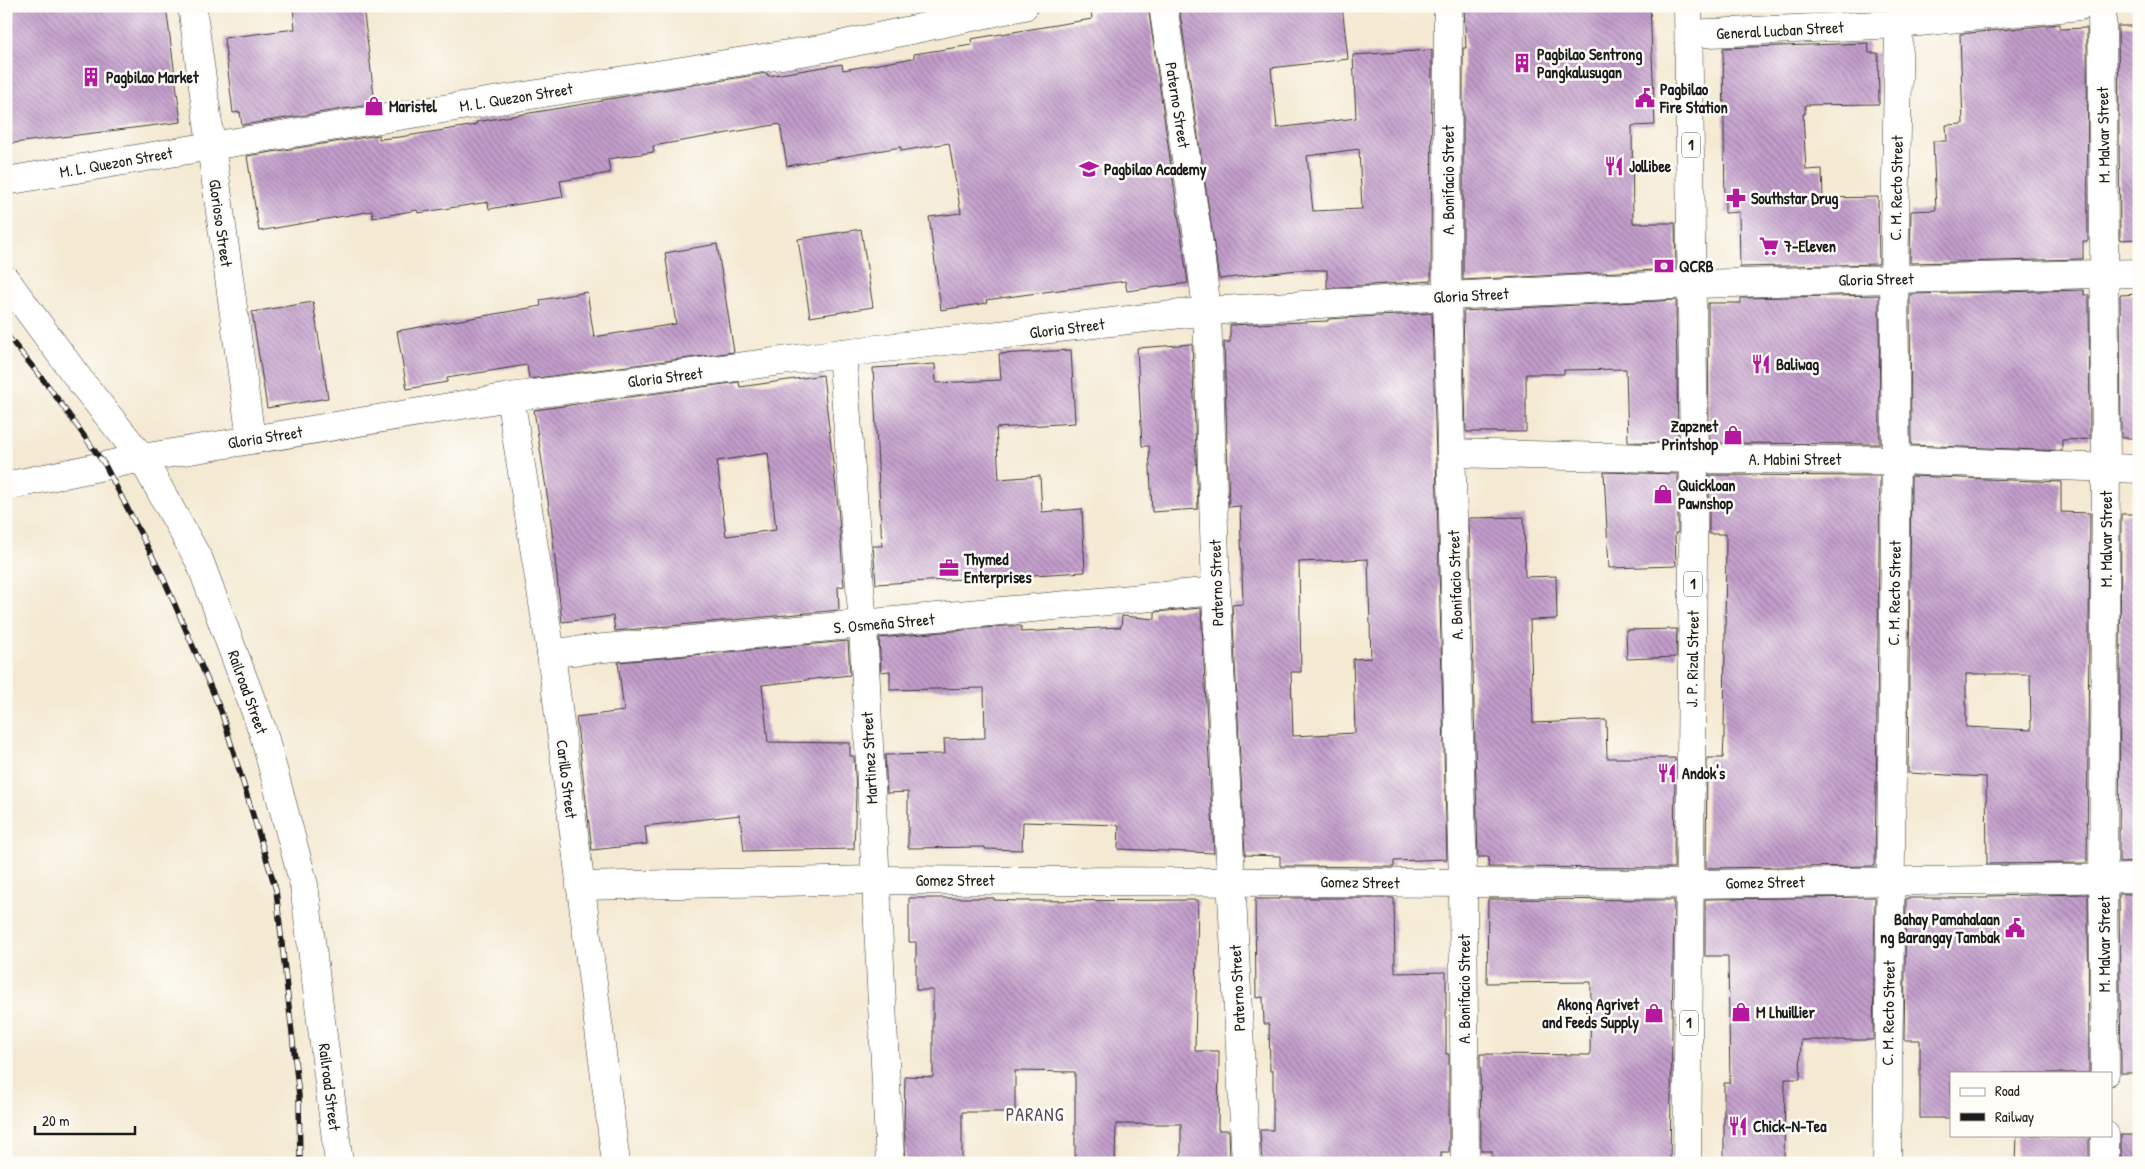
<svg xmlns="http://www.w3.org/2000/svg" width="2145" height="1169" font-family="'Patrick Hand',sans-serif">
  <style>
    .building { fill: url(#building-back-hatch); fill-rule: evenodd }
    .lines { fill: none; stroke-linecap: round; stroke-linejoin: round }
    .street-casing { stroke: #3c3b37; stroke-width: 29 }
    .secondary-casing { stroke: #3c3b37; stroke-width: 29 }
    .primary-casing { stroke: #3c3b37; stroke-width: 29 }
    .street { stroke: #fff; stroke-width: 28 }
    .secondary { stroke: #fff; stroke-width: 28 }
    .primary { stroke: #fff; stroke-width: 28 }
    .rail-casing { stroke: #1c1c1c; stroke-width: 5.5 }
    .rail { stroke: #fdfcf7; stroke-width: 4; stroke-dasharray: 11; stroke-linecap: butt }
    .labels { text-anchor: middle; stroke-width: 5; stroke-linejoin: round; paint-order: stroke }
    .shield { fill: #fdfcf7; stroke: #605f5e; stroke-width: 1 }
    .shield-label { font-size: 15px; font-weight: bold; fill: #1c1c1c }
    .street-label { font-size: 16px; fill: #1c1c1c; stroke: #fdfcf7 }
    .poi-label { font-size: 16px; font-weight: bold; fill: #1c1c1c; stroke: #fdfcf7; text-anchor: start }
    .neighbourhood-label { font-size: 18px; letter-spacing: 1px; fill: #564959; stroke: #fdfcf7 }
  </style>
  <defs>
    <pattern id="building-back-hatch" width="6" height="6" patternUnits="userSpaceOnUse" patternTransform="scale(1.25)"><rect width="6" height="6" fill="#c29dcb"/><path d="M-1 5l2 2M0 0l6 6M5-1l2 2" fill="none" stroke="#9d7fa4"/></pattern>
  </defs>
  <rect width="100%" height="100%" fill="#fdfcf7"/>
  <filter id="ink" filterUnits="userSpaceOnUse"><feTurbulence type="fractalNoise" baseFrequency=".02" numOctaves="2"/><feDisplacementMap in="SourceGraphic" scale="10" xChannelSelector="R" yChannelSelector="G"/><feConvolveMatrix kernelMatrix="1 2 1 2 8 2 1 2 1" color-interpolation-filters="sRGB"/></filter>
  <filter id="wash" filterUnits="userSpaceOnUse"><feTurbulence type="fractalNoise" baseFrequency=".0096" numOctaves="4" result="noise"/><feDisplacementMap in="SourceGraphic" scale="20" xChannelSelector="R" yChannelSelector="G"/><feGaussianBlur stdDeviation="1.12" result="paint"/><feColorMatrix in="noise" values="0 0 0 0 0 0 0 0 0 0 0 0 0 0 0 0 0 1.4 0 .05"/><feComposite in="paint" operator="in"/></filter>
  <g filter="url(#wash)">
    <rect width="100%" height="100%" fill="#f4e9d2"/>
    <g id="blocks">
      <g class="building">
        <path d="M6,6H166L181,122L6,144Z"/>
        <path d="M293,6H363L375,104L242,125L240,112L233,113L224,38L295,29Z"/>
        <path d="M1129,6H1148L1188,283L1127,291L1125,281L986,300L987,303L941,310L929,217L961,213L949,143L901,151V147L787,166L780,124L653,146L654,152L608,159L610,173L560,181L563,197L489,209L488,202L418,213L417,210L373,218L372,211L259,231L247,156L379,135V139L400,137L476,125V122L602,101V100L767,73L768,76L842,64L843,70L914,58V54L972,45L971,39L1092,19L1091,12Z"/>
        <path d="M1179,6H1342L1348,59L1271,68L1277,128L1356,118L1353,55L1432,50L1431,281L1327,288V270H1298L1219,279ZM1359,149L1362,209L1313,211L1307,156Z"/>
        <path d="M1464,6H1650L1655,125L1632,126L1633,223H1675L1676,269L1463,280V48H1466Z"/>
        <path d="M2060,24V29L2087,28L2088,241H2083V259L1910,263L1911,211L1936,210L1933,141H1947L1946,125L1963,124L1960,34Z"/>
        <path d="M2118,26H2139V239L2120,240Z"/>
        <path d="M1868,43L1869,53H1878L1879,104L1805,105V114H1803L1806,170L1822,169L1823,198L1878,197L1879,264L1740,267L1739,212L1725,213L1723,48Z"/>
        <path d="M861,229L873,307L810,317L798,239Z"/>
        <path d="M717,244L734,352L529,379L527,365L447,378V382L407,389L397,331L541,306L540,300L587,292L594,337L676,324L665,253Z"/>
        <path d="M2084,290V295H2089L2090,439L2062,440V451L1911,445L1910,294Z"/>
        <path d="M2139,294V438H2121L2120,295Z"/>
        <path d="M1879,295L1880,444L1709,443L1708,303H1741V298Z"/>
        <path d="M1676,300L1678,443L1628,442L1626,369L1564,370V374H1526V432H1466L1463,311Z"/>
        <path d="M313,302L328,398L267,408L252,312Z"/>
        <path d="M1432,313L1447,859L1394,861V867L1280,866V856L1245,855L1232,605L1243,604L1240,506L1229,507L1224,342H1230V325L1328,321V319ZM1368,559L1371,658L1353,659L1355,733L1293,736L1291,672H1301L1299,562Z"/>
        <path d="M1192,344L1198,509L1152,512L1149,446H1142L1137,348Z"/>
        <path d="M1071,350L1075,423L996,428L999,479L1040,476L1042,512L1082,509L1085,572L876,584L873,546H882L873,368L935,364L936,383L1001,380L999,354Z"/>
        <path d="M823,375L838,507L844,586L838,587L839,610L615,631L613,616L562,622L550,514L534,410L739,382L740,387ZM768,453L776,530L726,536L717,461Z"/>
        <path d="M1604,472L1678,474V533H1675L1676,566L1609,568Z"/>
        <path d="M1709,475L1880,476L1875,866L1706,868L1707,758H1723L1724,738L1726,534H1709Z"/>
        <path d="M1911,476L2061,482V512L2090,513L2087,863L1987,864L1986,777L1908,773ZM1966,674H2030L2031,730L1966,727Z"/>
        <path d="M2121,514H2139V862L2119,863Z"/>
        <path d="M1524,517L1525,577L1556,576L1557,619L1530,620L1533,723L1606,720L1607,758H1675L1674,868L1488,867L1489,857H1478L1469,518Z"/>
        <path d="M1201,608L1214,853L1118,849L1119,825L1023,822L1022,850L985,849V847L908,848V792L887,793L885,755L945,754L944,739L985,738L984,688L890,690V671L881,672L879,638L1005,626H1021V632L1121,627L1122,616L1155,619V612Z"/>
        <path d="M1677,629L1676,657L1627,659L1626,630Z"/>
        <path d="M848,641L850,675L762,685L768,742L850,743V756H854L856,793L854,849L744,851L740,815L645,826L647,844L592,850L576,717L624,711L618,662Z"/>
        <path d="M2088,894L2089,1073H1951V1118H1920V1040H1904L1906,898H1988V896Z"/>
        <path d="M2119,894H2139V1073H2121Z"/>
        <path d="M1875,897L1873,1040H1801L1800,1079H1785L1784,1163H1724V1083H1730L1728,956H1705V899Z"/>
        <path d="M909,898H994V900L1020,901L1198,900L1195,1051H1219L1218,1130H1229L1230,1163H1181V1124H1116L1115,1163H1075V1072L1015,1071V1112H962V1163H906L904,1125L905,1076L933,1077V990H916V942H909Z"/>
        <path d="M1279,898H1394L1395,973L1446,972V1054H1449V1152H1441V1163H1262L1260,1130H1273V1071H1270L1269,1024H1264L1263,997L1256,998L1255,899H1279Z"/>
        <path d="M1488,899L1674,900L1670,1163H1492V1151H1481L1480,1054L1590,1055L1591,982L1487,983Z"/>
        <path d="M2017,1135H2089V1163H2016Z"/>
        <rect x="2121" y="1135" width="18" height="28"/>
      </g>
    </g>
  </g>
  <g filter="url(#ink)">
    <use href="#blocks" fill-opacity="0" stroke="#3c3b37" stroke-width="1"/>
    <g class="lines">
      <defs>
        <g id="street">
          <path d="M192,6L251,439"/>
          <path d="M1163,6L1199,244L1207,311L1216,591L1246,1163"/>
          <path d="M1448,6L1447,296L1463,883L1465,1163"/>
          <path d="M2102,6L2106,467L2103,878L2105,1073"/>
          <path d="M1689,34L1899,24L2080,6"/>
          <path d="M6,181L211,146L826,48L1024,6"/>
          <path d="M1693,284L2139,273"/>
          <path d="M842,353L863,625L890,1163"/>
          <path d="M510,397L551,653L616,1163"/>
          <path d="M1451,453L1694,459L1896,460L2139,469"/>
          <path d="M6,486L142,458L200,562L263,732L304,885L339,1163"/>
          <path d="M551,653L1216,591"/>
          <path d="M580,886L874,880L1690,884"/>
          <path d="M2105,1135V1163"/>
          <path d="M1887,1163L1896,460L1894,279L1899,24"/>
        </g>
        <g id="secondary">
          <path d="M6,280L81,382L142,458L510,397L842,353L1207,311L1447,296L1693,284"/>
          <path d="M1690,884L2139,878"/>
        </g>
        <path id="primary" d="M1687,1163L1694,459L1688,6"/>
      </defs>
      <use href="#street" class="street-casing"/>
      <use href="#secondary" class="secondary-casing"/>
      <use href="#primary" class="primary-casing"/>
      <use href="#street" class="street"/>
      <use href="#secondary" class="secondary"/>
      <use href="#primary" class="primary"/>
      <defs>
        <path id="rail" d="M6,334L49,387L105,465L162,575L221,711L276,890L299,1096L300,1163"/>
      </defs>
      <use href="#rail" class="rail-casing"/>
      <use href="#rail" class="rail"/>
    </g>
  </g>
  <defs>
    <symbol id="building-bare" viewBox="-9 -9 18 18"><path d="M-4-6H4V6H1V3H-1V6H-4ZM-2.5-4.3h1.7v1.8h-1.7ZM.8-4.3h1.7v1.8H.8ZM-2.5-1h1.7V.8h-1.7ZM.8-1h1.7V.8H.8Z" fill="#b5179e" stroke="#fdfcf7" stroke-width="2.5" paint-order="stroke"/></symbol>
    <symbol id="civic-bare" viewBox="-9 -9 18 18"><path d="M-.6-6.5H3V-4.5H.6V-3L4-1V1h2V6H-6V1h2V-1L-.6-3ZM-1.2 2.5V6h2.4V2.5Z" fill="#b5179e" stroke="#fdfcf7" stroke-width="2.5" paint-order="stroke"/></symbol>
    <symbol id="shop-bare" viewBox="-9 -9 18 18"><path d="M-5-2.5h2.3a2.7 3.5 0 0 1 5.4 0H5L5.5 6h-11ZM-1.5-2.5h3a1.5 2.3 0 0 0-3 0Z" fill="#b5179e" stroke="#fdfcf7" stroke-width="2.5" paint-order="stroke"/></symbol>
    <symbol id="restaurant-bare" viewBox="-9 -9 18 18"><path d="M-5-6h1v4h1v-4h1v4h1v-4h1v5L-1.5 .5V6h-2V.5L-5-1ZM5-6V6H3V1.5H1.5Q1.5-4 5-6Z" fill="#b5179e" stroke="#fdfcf7" stroke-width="2.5" paint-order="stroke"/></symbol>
    <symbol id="school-bare" viewBox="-9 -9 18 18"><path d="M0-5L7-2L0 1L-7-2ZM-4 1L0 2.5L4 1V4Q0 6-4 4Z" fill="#b5179e" stroke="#fdfcf7" stroke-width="2.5" paint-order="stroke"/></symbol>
    <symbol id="pharmacy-bare" viewBox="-9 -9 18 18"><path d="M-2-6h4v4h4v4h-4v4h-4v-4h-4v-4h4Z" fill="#b5179e" stroke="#fdfcf7" stroke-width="2.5" paint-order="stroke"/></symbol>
    <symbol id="supermarket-bare" viewBox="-9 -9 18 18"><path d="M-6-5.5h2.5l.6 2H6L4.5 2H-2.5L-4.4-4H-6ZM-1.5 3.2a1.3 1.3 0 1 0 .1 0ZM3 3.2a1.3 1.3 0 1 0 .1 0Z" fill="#b5179e" stroke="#fdfcf7" stroke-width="2.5" paint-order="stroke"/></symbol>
    <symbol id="bank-bare" viewBox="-9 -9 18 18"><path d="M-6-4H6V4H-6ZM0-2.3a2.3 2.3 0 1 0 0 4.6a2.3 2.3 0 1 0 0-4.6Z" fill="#b5179e" stroke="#fdfcf7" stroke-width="2.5" paint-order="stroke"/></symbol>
    <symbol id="office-bare" viewBox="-9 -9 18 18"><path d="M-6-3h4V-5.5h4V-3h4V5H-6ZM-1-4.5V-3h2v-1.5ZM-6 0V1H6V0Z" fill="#b5179e" stroke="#fdfcf7" stroke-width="2.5" paint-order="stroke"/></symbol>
  </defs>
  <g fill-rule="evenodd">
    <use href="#building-bare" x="1508" y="49" width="28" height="28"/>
    <use href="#building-bare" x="77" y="63" width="28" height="28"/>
    <use href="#civic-bare" x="1631" y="84" width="28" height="28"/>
    <use href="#shop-bare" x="360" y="92" width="28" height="28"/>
    <use href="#restaurant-bare" x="1600" y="152" width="28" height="28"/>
    <use href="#school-bare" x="1075" y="155" width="28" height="28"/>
    <use href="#pharmacy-bare" x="1722" y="184" width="28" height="28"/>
    <use href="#supermarket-bare" x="1755" y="232" width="28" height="28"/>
    <use href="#bank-bare" x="1650" y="252" width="28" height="28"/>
    <use href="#restaurant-bare" x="1747" y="350" width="28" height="28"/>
    <use href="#shop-bare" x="1719" y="421" width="28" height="28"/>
    <use href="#shop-bare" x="1649" y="480" width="28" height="28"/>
    <use href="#office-bare" x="935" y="554" width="28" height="28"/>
    <use href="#restaurant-bare" x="1653" y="759" width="28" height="28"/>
    <use href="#civic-bare" x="2001" y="914" width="28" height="28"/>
    <use href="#shop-bare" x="1727" y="998" width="28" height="28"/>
    <use href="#shop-bare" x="1640" y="999" width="28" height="28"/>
    <use href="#restaurant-bare" x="1724" y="1112" width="28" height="28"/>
  </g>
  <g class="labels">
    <g class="shield">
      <rect x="1682" y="132.5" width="18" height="25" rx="4"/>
      <rect x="1684" y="571.5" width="18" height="25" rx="4"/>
      <rect x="1680" y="1010.5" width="18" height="25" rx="4"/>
    </g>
    <g class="shield-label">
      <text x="1691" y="150">1</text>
      <text x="1693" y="589">1</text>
      <text x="1689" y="1028">1</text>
    </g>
    <g class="street-label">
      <text transform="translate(1780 30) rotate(-3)" y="6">General Lucban Street</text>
      <text transform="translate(516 97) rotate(-9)" y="6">M. L. Quezon Street</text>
      <text transform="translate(1178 105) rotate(81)" y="6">Paterno Street</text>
      <text transform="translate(2103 135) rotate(-91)" y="6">M. Malvar Street</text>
      <text transform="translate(116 162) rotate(-10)" y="6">M. L. Quezon Street</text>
      <text transform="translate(1448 180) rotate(-90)" y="6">A. Bonifacio Street</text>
      <text transform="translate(1896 188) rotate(-89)" y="6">C. M. Recto Street</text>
      <text transform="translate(221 223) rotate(82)" y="6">Glorioso Street</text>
      <text transform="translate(1876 279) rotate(-1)" y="6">Gloria Street</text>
      <text transform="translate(1471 295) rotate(-3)" y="6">Gloria Street</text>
      <text transform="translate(1067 328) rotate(-7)" y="6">Gloria Street</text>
      <text transform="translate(665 377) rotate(-7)" y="6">Gloria Street</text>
      <text transform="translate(265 437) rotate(-9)" y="6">Gloria Street</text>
      <text x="1795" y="465">A. Mabini Street</text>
      <text transform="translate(2106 539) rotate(-90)" y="6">M. Malvar Street</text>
      <text transform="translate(1216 583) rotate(-92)" y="6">Paterno Street</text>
      <text transform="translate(1455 585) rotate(-92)" y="6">A. Bonifacio Street</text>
      <text transform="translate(1894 593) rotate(-89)" y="6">C. M. Recto Street</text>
      <text transform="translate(884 623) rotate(-5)" y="6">S. Osmeña Street</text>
      <text transform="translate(1692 659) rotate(-89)" y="6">J. P. Rizal Street</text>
      <text transform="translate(248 692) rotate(70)" y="6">Railroad Street</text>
      <text transform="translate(869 758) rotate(-93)" y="6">Martinez Street</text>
      <text transform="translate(567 779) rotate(83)" y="6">Carillo Street</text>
      <text x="955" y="886">Gomez Street</text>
      <text transform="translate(1360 882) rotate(1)" y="6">Gomez Street</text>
      <text transform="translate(1765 882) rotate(-1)" y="6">Gomez Street</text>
      <text transform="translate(2104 944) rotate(-90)" y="6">M. Malvar Street</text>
      <text transform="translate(1237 988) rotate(-93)" y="6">Paterno Street</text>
      <text transform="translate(1464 989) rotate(-90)" y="6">A. Bonifacio Street</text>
      <text transform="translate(1888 1013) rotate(-89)" y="6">C. M. Recto Street</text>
      <text transform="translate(330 1087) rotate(83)" y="6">Railroad Street</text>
    </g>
    <g class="poi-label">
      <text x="1537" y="60">Pagbilao Sentrong<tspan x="1537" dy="18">Pangkalusugan</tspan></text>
      <text x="106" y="83">Pagbilao Market</text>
      <text x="1660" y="95">Pagbilao<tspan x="1660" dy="18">Fire Station</tspan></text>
      <text x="389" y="112">Maristel</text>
      <text x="1629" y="172">Jollibee</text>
      <text x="1104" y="175">Pagbilao Academy</text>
      <text x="1751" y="204">Southstar Drug</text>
      <text x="1784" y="252">7-Eleven</text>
      <text x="1679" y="272">QCRB</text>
      <text x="1776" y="370">Baliwag</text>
      <text x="1718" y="432" text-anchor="end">Zapznet<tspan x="1718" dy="18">Printshop</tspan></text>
      <text x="1678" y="491">Quickloan<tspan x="1678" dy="18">Pawnshop</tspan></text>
      <text x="964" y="565">Thymed<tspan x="964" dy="18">Enterprises</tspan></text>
      <text x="1682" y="779">Andok's</text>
      <text x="2000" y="925" text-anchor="end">Bahay Pamahalaan<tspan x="2000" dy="18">ng Barangay Tambak</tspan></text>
      <text x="1639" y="1010" text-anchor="end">Akong Agrivet<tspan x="1639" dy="18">and Feeds Supply</tspan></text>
      <text x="1756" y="1018">M Lhuillier</text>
      <text x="1753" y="1132">Chick-N-Tea</text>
    </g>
    <g class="neighbourhood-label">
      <text x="1035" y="1121">PARANG</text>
    </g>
  </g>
  <rect width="2145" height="1169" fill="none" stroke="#fdfcf7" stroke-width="25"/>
  <rect x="1950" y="1072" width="162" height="65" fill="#fdfcf7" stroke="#a3a29f"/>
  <rect x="1960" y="1088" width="25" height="8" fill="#ffffff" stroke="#a3a29f"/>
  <text x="1995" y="1096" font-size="15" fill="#1c1c1c">Road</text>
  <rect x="1960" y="1113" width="25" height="8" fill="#1c1c1c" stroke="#a3a29f"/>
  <text x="1995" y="1122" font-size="15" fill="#1c1c1c">Railway</text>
  <path d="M35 1126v8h100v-8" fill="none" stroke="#1c1c1c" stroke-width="2.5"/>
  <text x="42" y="1126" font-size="15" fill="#1c1c1c" stroke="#fdfcf7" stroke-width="4" paint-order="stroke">20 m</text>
</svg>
